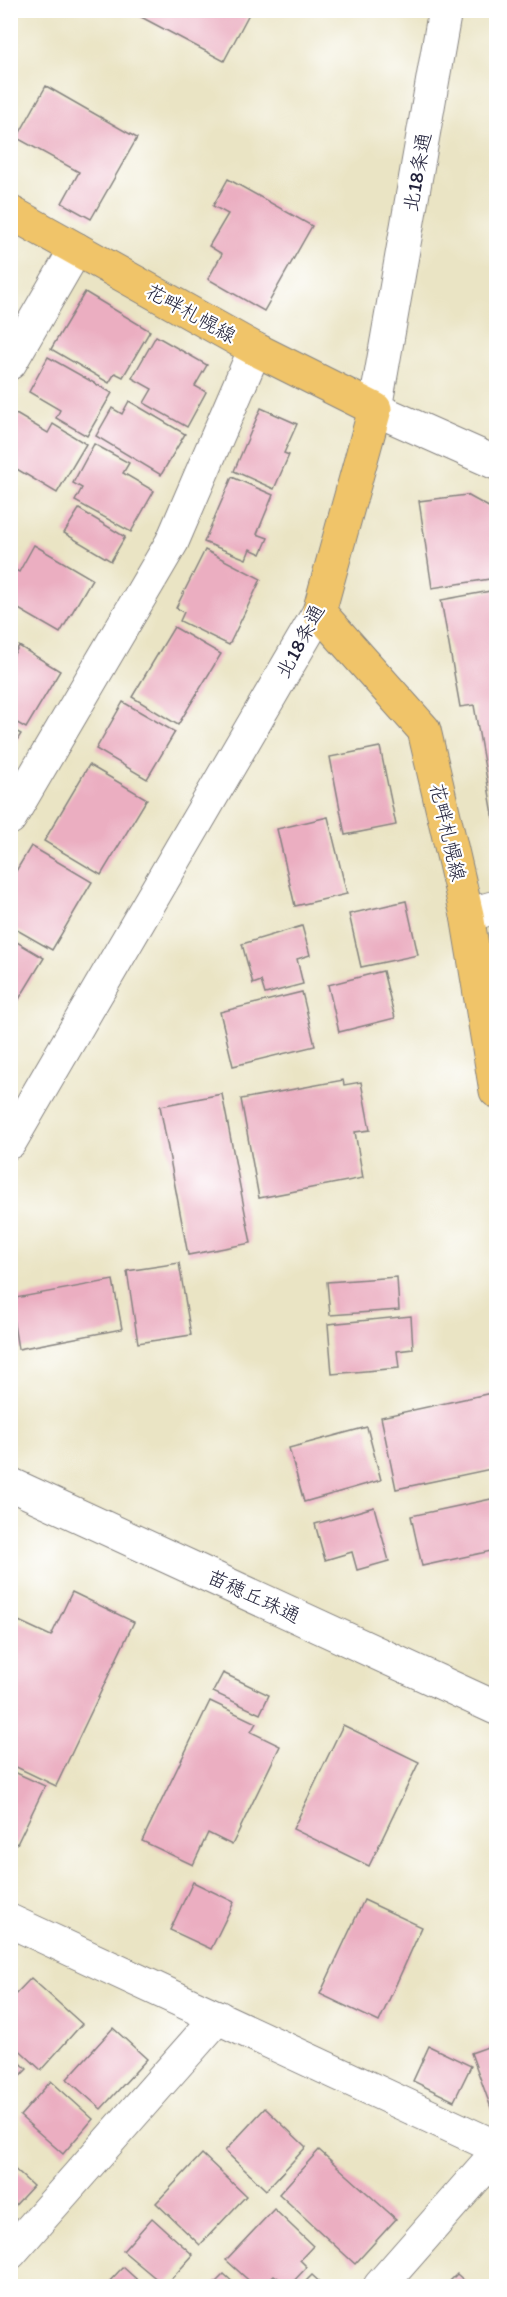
<svg xmlns="http://www.w3.org/2000/svg" width="507" height="2297" font-family="Itim,'Klee One',sans-serif">
  <style>
    .building { fill: #ebaec1 }
    .lines { fill: none; stroke-linecap: round; stroke-linejoin: round }
    .minor-casing { stroke: #868380; stroke-width: 35 }
    .major-casing { stroke: #868380; stroke-width: 35 }
    .minor { stroke: #fff; stroke-width: 33 }
    .major { stroke: #f0c469; stroke-width: 33 }
    .labels { text-anchor: middle; stroke-width: 4.5; stroke-linejoin: round; paint-order: stroke }
    .street-label { font-size: 20px; fill: #22223b; stroke: #fff }
  </style>
  <rect width="100%" height="100%" fill="#fff"/>
  <filter id="ink" filterUnits="userSpaceOnUse"><feTurbulence type="fractalNoise" baseFrequency=".0167" numOctaves="2"/><feDisplacementMap in="SourceGraphic" scale="12" xChannelSelector="R" yChannelSelector="G"/><feConvolveMatrix kernelMatrix="1 2 1 2 8 2 1 2 1" color-interpolation-filters="sRGB"/></filter>
  <filter id="wash" filterUnits="userSpaceOnUse"><feTurbulence type="fractalNoise" baseFrequency=".008" numOctaves="4" result="noise"/><feDisplacementMap in="SourceGraphic" scale="24" xChannelSelector="R" yChannelSelector="G"/><feGaussianBlur stdDeviation="1.35" result="paint"/><feColorMatrix in="noise" values="0 0 0 0 0 0 0 0 0 0 0 0 0 0 0 0 0 1.4 0 .05"/><feComposite in="paint" operator="in"/></filter>
  <g filter="url(#wash)">
    <rect width="100%" height="100%" fill="#eae4c4"/>
    <g id="blocks">
      <g class="building">
        <path d="M128,10H251L224,61Z"/>
        <path d="M46,86L137,138L91,219L62,203L79,172L17,138Z"/>
        <path d="M228,179L312,226L264,311L208,279L222,254L209,246L228,214L213,206Z"/>
        <path d="M85,292L150,331L123,377L115,373L109,383L51,349Z"/>
        <path d="M156,336L207,365L195,386L206,392L187,427L144,403L152,389L132,378Z"/>
        <path d="M48,357L112,393L87,436L56,418L60,410L29,392Z"/>
        <path d="M129,401L185,434L161,475L96,436L112,408L122,414Z"/>
        <path d="M261,408L297,424L284,453L289,455L274,489L234,471Z"/>
        <path d="M16,414L48,433L53,424L86,444L57,493L10,465V422Z"/>
        <path d="M94,444L129,463L123,473L154,491L131,532L75,501L82,488L73,483Z"/>
        <path d="M232,477L273,495L257,534L268,538L261,554L250,549L246,559L204,542Z"/>
        <path d="M467,495L496,511V578L432,588L419,501Z"/>
        <path d="M79,509L125,537L111,561L64,533Z"/>
        <path d="M34,545L92,579L60,633L10,604V567L19,572Z"/>
        <path d="M205,550L261,579L229,645L180,621L184,612L176,608Z"/>
        <path d="M496,590V826H495L474,705L460,707L441,600Z"/>
        <path d="M174,627L221,654L178,725L132,697Z"/>
        <path d="M19,646L60,671L26,728L10,719V660Z"/>
        <path d="M123,702L175,732L147,779L96,749Z"/>
        <path d="M10,728L21,734L10,751Z"/>
        <path d="M380,747L396,825L345,835L330,757Z"/>
        <path d="M89,765L147,799L101,875L44,841Z"/>
        <path d="M328,817L347,894L295,906L277,829Z"/>
        <path d="M31,846L92,882L52,950L10,926V881Z"/>
        <path d="M406,901L418,955L361,967L349,914Z"/>
        <path d="M302,926L310,955L297,959L303,984L265,994L261,981L253,984L242,944Z"/>
        <path d="M10,938L44,958L10,1014Z"/>
        <path d="M383,971L395,1018L339,1032L328,985Z"/>
        <path d="M302,992L315,1046L233,1066L220,1012Z"/>
        <path d="M343,1080L344,1085L361,1082L370,1130L355,1132L363,1178L259,1198L241,1099Z"/>
        <path d="M222,1094L251,1243L188,1255L160,1106Z"/>
        <path d="M179,1263L191,1335L138,1343L127,1271Z"/>
        <path d="M397,1277L399,1310L330,1315L327,1282Z"/>
        <path d="M113,1280L122,1329L18,1349L10,1299Z"/>
        <path d="M411,1316L413,1349L397,1351L399,1368L332,1374L328,1324Z"/>
        <path d="M496,1392V1468L396,1489L381,1417Z"/>
        <path d="M367,1427L381,1480L304,1502L289,1448Z"/>
        <path d="M496,1498V1550L422,1566L411,1516Z"/>
        <path d="M374,1507L389,1561L357,1570L352,1552L325,1560L315,1524Z"/>
        <path d="M72,1592L134,1622L56,1786L10,1764V1617L51,1636Z"/>
        <path d="M223,1673L269,1695L260,1714L213,1692Z"/>
        <path d="M210,1701L256,1723L251,1732L280,1746L232,1845L208,1833L193,1865L142,1841Z"/>
        <path d="M343,1725L419,1762L369,1866L293,1829Z"/>
        <path d="M10,1770L45,1786L17,1844L10,1840Z"/>
        <path d="M193,1882L234,1902L211,1949L170,1930Z"/>
        <path d="M364,1900L422,1927L379,2022L320,1994Z"/>
        <path d="M31,1978L82,2024L41,2070L10,2041V2000Z"/>
        <path d="M113,2028L147,2059L101,2109L67,2079Z"/>
        <path d="M496,2044V2115L494,2116L471,2053Z"/>
        <path d="M429,2046L471,2066L454,2101L413,2081Z"/>
        <path d="M10,2053L27,2069L10,2086Z"/>
        <path d="M51,2081L93,2119L63,2154L20,2116Z"/>
        <path d="M265,2108L306,2147L266,2190L225,2151Z"/>
        <path d="M319,2150L396,2219L355,2264L279,2194Z"/>
        <path d="M202,2154L246,2196L200,2245L156,2203Z"/>
        <path d="M10,2165L33,2186L10,2211Z"/>
        <path d="M274,2209L313,2246L300,2260L307,2267L289,2286L274,2275L263,2286H255L226,2260Z"/>
        <path d="M152,2218L193,2255L165,2286L123,2251Z"/>
        <path d="M123,2267L144,2286H105Z"/>
        <path d="M224,2274L237,2286H212Z"/>
        <path d="M457,2274L470,2286H445Z"/>
        <path d="M312,2275L324,2286H301Z"/>
      </g>
    </g>
  </g>
  <g filter="url(#ink)">
    <use href="#blocks" fill-opacity="0" stroke="#868380" stroke-width="1.5"/>
    <g class="lines">
      <defs>
        <g id="minor">
          <path d="M445,10L375,409L496,463"/>
          <path d="M10,363L76,249"/>
          <path d="M10,818L172,542L255,349"/>
          <path d="M467,915L496,907"/>
          <path d="M10,1142L319,612"/>
          <path d="M10,1484L496,1708"/>
          <path d="M10,1921L496,2147"/>
          <path d="M10,2253L218,2017"/>
          <path d="M380,2286L496,2154"/>
        </g>
        <path id="major" d="M10,212L255,349L375,409L319,612L424,730L467,915L496,1091"/>
      </defs>
      <use href="#minor" class="minor-casing"/>
      <use href="#major" class="major-casing"/>
      <use href="#minor" class="minor"/>
      <use href="#major" class="major"/>
    </g>
  </g>
  <g class="labels">
    <g class="street-label">
      <text transform="translate(417 172) rotate(-80)" y="7">北18条通</text>
      <text transform="translate(191 313) rotate(29)" y="7">花畔札幌線</text>
      <text transform="translate(300 641) rotate(-62)" y="7">北18条通</text>
      <text transform="translate(448 832) rotate(77)" y="7">花畔札幌線</text>
      <text transform="translate(254 1596) rotate(25)" y="7">苗穂丘珠通</text>
    </g>
  </g>
  <rect width="507" height="2297" fill="none" stroke="#fff" stroke-width="36"/>
</svg>
